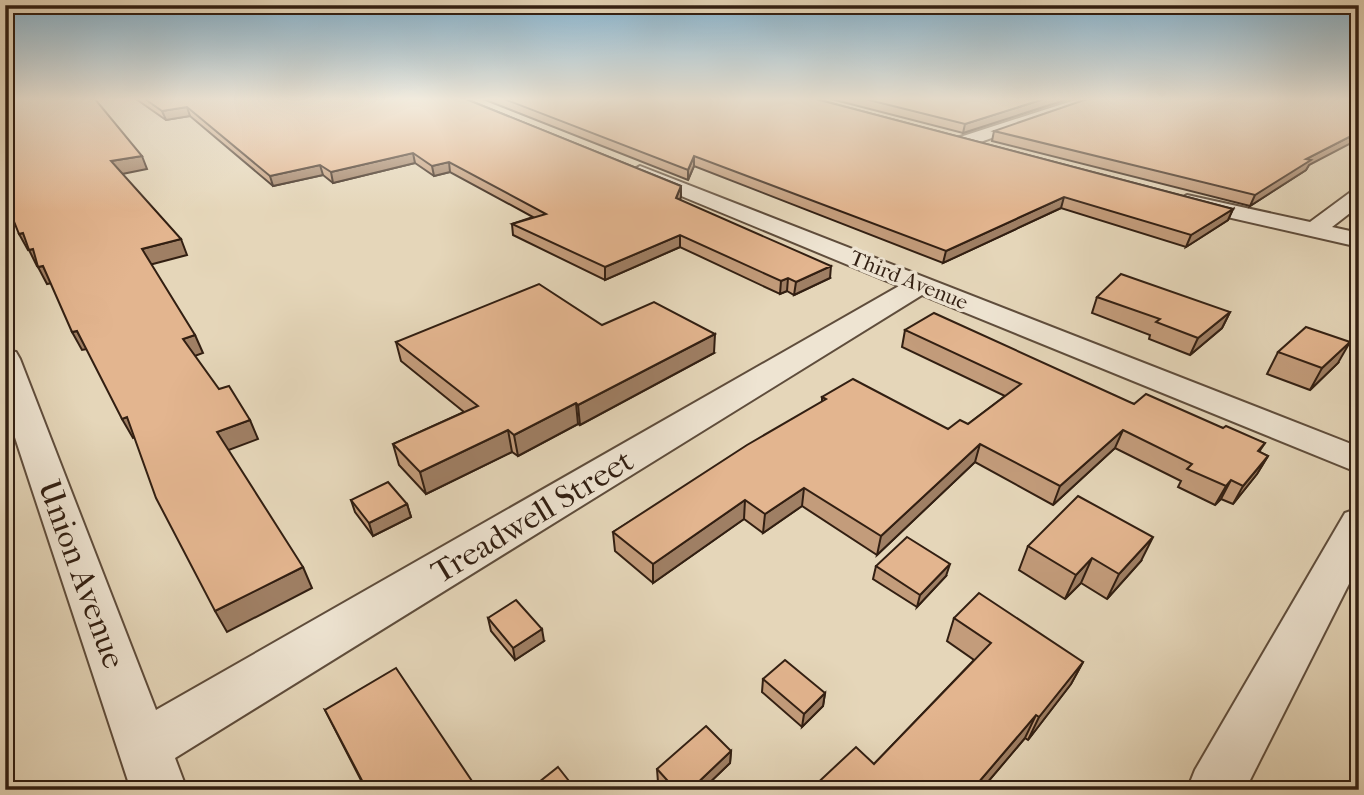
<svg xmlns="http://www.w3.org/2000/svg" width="1364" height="795" font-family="'IM FELL French Canon',serif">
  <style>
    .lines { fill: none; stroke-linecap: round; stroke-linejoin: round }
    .minor-casing { stroke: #5f4d3c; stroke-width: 4 }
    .minor { fill: #eee4d2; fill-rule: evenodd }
    .wall { fill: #c39c7b; stroke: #321f12; stroke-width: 2 }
    .shaded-wall { fill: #9f7f64; stroke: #321f12; stroke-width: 2 }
    .building { fill: #e3b58f; stroke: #321f12; stroke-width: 2 }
    .labels { text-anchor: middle; stroke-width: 7; stroke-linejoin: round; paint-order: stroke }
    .far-street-label { font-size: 21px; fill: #321f12; stroke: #eee4d2 }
    .near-street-label { font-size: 32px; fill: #321f12; stroke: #eee4d2 }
  </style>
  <rect width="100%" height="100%" fill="#e5d6b9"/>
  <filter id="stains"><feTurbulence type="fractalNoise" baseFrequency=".00286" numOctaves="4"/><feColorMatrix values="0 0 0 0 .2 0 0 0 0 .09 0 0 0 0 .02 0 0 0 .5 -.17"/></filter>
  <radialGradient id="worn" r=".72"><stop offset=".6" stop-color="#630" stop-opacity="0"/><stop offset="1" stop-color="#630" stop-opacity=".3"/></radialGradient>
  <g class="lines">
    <defs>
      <g id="minor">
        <path d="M1078,99H1102L969,146H957L954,142L957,138Z"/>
        <path d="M640,166L1359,447V473L922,295L175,758L187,790H131L5,407V350L16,352L20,359L156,710L899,286L633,176L630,172Z"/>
        <path d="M1359,189V206L1332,227L1359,233V247L1179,206L1176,201L1187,195L1310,222L1352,191Z"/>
        <path d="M1359,508V564L1245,790H1187L1195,770L1345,513Z"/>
      </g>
    </defs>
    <use href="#minor" class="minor-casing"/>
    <use href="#minor" class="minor"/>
  </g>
  <g class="wall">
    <path d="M136,99H466L681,186L680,200L830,278L794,295L787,291L780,294L680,247L605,280L513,235L512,224L533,217L450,172L434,176L415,163L333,183L323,175L273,186L190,116L166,120Z"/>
    <path d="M483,99H816L1233,209L1228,220L1186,247L1061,208L943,263L694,166L688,180Z"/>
    <path d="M831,99H1068L963,133Z"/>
    <path d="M994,131L1309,165L1306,170L1250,206L992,141Z"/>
    <path d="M1097,297L1230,312L1222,328L1190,355L1149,339L1150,335L1092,313Z"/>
    <path d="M602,325L714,353L580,425L578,424L518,456L512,452L426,494L399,465L393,444L464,412L401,361L396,342Z"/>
    <path d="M905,330L1134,404L1223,428L1265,443L1259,452L1268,456L1257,474L1233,504L1221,499L1215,505L1178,487L1181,481L1115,448L1053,505L975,462L877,555L802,506L763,533L744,519L653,583L615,551L613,532L822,402V397L948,429L968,424L1005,396L902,347Z"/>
    <path d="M1278,352L1338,363L1310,390L1267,374Z"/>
    <path d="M351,500L407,504L411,517L373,536L355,512Z"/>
    <path d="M1028,546L1141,561L1107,599L1081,583L1065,599L1019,570Z"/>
    <path d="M876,566L946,576L917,607L873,579Z"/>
    <path d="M488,618L544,641L515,660L491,631Z"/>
    <path d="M954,618L1083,662L1071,684L1028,740L1025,738L981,790H810L874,764L974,660L947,641Z"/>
    <path d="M763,679L825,693L823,706L802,727L762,692Z"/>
    <path d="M325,710L478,790H366Z"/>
    <path d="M731,751L730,763L702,790H665L658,782L657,769Z"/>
  </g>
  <g class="shaded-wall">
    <path d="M1044,99H1068L963,133L965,124Z"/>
    <path d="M187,107L190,116L166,120L162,111Z"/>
    <path d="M1359,132V139L1309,165L1306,170L1250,206L1255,195L1306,159Z"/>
    <path d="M413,153L415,163L333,183L331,172Z"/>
    <path d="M142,156L147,169L117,175L111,161Z"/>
    <path d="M694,156V166L688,180V170Z"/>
    <path d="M449,162L450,172L434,176L432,166Z"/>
    <path d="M320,165L323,175L273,186L270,176Z"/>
    <path d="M681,186V197L676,209V198Z"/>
    <path d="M1064,197L1061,208L943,263L946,251Z"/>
    <path d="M1233,209L1228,220L1186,247L1191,235Z"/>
    <path d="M23,233L31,249L28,250L19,234Z"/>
    <path d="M680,235V247L605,280V267Z"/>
    <path d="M181,239L187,255L149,265L142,249Z"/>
    <path d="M33,249L42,265L37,266L29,250Z"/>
    <path d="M43,266L52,283L47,284L38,267Z"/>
    <path d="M831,266L830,278L794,295L796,282Z"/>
    <path d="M788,278L787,291L780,294L781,281Z"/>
    <path d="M1230,312L1222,328L1190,355L1198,338Z"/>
    <path d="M77,331L87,349L82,350L72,332Z"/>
    <path d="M715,334L714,353L580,425L578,405Z"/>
    <path d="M195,335L203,353L192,357L183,339Z"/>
    <path d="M1350,342L1338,363L1310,390L1322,368Z"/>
    <path d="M576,403L578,424L518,456L514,435Z"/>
    <path d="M127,417L137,436L133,438L122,419Z"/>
    <path d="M250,420L258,439L226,451L217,432Z"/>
    <path d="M508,430L512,452L426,494L420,472Z"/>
    <path d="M1123,430L1115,448L1053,505L1060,486Z"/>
    <path d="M980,444L975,462L877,555L881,536Z"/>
    <path d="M1268,456L1257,474L1233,504L1243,486Z"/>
    <path d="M1231,480L1221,499L1215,505L1226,486Z"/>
    <path d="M804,488L802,506L763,533L765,514Z"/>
    <path d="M745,500L744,519L653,583V564Z"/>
    <path d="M407,504L411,517L373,536L369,523Z"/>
    <path d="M1153,537L1141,561L1107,599L1119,574Z"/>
    <path d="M1092,558L1081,583L1065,599L1076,575Z"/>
    <path d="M950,564L946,576L917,607L920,595Z"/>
    <path d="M303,567L312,588L227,632L215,611Z"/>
    <path d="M542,629L544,641L515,660L513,648Z"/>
    <path d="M1083,662L1071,684L1028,740L1039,717Z"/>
    <path d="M825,693L823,706L802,727L804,714Z"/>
    <path d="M1036,715L1025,738L981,790H972Z"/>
    <path d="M731,751L730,763L702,790H690Z"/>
  </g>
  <g class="building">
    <path d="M5,99H95L142,156L111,161L181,239L142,249L195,335L183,339L219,389L229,386L250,420L217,432L303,567L215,611L156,498L127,417L122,419L77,331L72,332L43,266L38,267L33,249L29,250L23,233L19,234L5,199Z"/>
    <path d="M145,99H466L681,186L676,198L831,266L796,282L788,278L781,281L680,235L605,267L512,224L546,214L449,162L432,166L413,153L331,172L320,165L270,176L187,107L162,111Z"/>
    <path d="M504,99H816L1233,209L1191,235L1064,197L946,251L694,156L688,170Z"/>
    <path d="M865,99H1044L965,124Z"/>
    <path d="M1087,99H1359V132L1306,159L1311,160L1255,195L994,131Z"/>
    <path d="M1121,274L1230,312L1198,338L1156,322L1160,319L1097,297Z"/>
    <path d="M539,284L602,325L654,302L715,334L578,405L576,403L514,435L508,430L420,472L393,444L478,406L396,342Z"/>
    <path d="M934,313L1134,404L1146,394L1223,428L1226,426L1265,443L1258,451L1268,456L1243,486L1231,480L1226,486L1187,469L1192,464L1123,430L1060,486L980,444L881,536L804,488L765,514L745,500L653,564L613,532L747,445L826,399L822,397L853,379L948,429L960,420L968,424L1021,384L905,330Z"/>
    <path d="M1306,327L1350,342L1322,368L1278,352Z"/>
    <path d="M388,482L407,504L369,523L351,500Z"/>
    <path d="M1078,496L1153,537L1119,574L1092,558L1076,575L1028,546Z"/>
    <path d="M907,537L950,564L920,595L876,566Z"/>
    <path d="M979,593L1083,662L1039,717L1036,715L972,790H810L856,747L874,764L991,643L954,618Z"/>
    <path d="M516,600L542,629L513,648L488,618Z"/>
    <path d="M785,660L825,693L804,714L763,679Z"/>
    <path d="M396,668L478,790H367L325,710Z"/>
    <path d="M706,726L731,751L690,790H676L657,769Z"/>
    <path d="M558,767L576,790H529Z"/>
  </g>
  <linearGradient id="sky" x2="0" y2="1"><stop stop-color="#87b6d3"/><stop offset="0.47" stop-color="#f3ede0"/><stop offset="1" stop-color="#f3ede0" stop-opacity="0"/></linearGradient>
  <rect width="1364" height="211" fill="url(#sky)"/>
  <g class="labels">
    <g class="far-street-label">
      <text transform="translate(909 280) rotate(22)" y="7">Third Avenue</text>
    </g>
    <g class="near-street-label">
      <text transform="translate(532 516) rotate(-31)" y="11">Treadwell Street</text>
      <text transform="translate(82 574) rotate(70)" y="11">Union Avenue</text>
    </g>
  </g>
  <rect width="1364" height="795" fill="none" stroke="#e5d6b9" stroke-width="28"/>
  <rect x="7" y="7" width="1350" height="781" fill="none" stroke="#321f12" stroke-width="3.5"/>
  <rect x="14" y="14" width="1336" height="767" fill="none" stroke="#321f12" stroke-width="2"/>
  <rect width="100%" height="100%" filter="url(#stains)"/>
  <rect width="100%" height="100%" fill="url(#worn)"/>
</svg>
